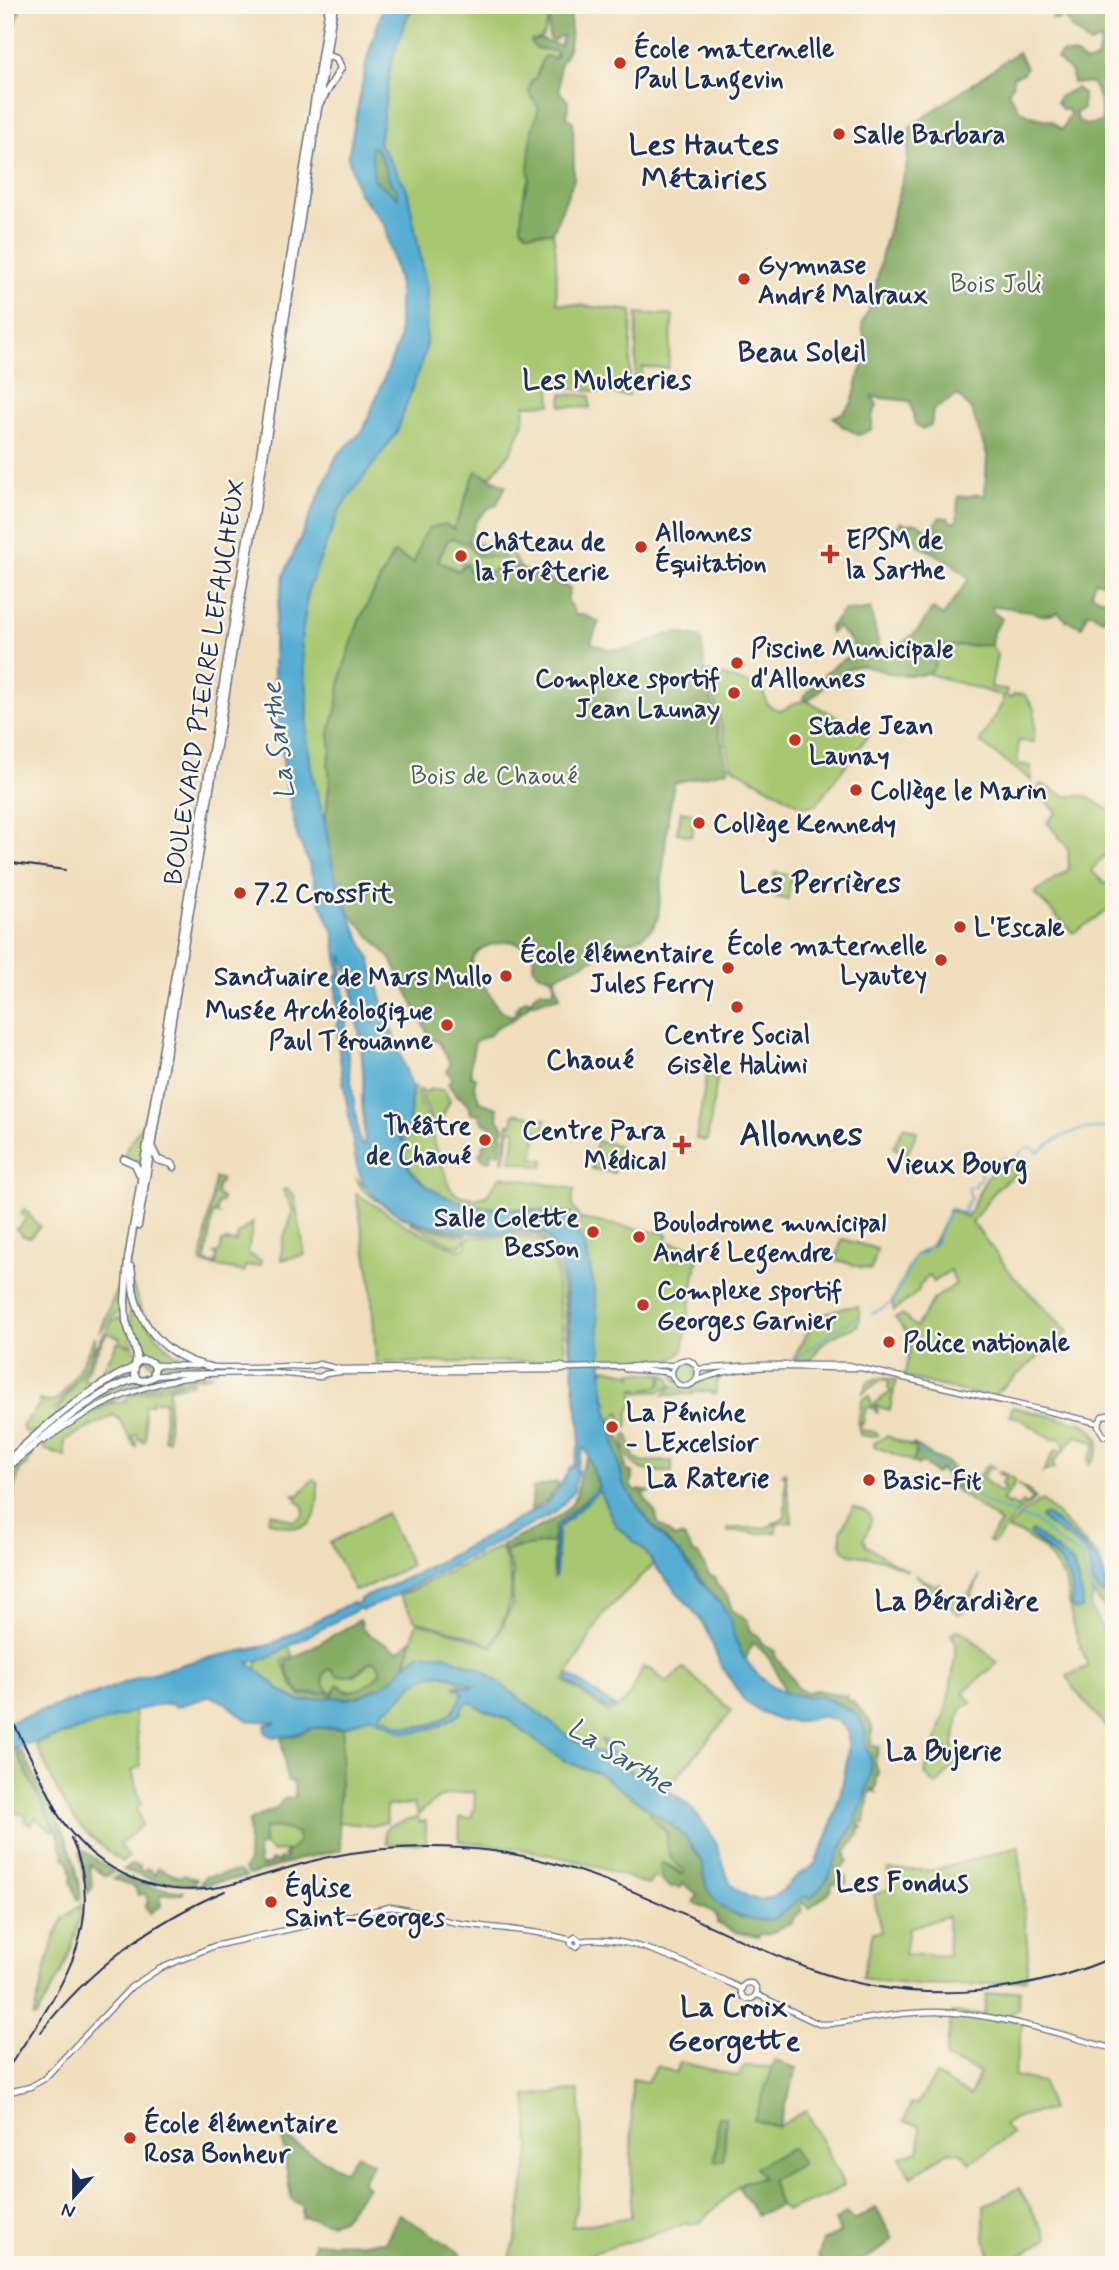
<svg xmlns="http://www.w3.org/2000/svg" width="1119" height="2270" font-family="Mynerve,sans-serif">
  <style>
    .green { fill: #a7c871; stroke: #617c68; stroke-width: 2; fill-rule: evenodd }
    .forest { fill: #85ac63; stroke: #506e60; stroke-width: 2; fill-rule: evenodd }
    .water { fill: #55add2; stroke: #386e98; stroke-width: 2; fill-rule: evenodd }
    .lines { fill: none; stroke-linecap: round; stroke-linejoin: round }
    .stream { stroke: #55add2; stroke-width: 2 }
    .secondary-casing { stroke: #666c7f; stroke-width: 7 }
    .primary-casing { stroke: #666c7f; stroke-width: 9 }
    .secondary { stroke: #fff; stroke-width: 4.5 }
    .primary { stroke: #fff; stroke-width: 6 }
    .rail { stroke: #1b2f5e; stroke-width: 2 }
    .poi-dot { fill: #c8321e; stroke: #fbf7ec; stroke-width: 2.5 }
    .labels { text-anchor: middle; stroke-width: 5; stroke-linejoin: round; paint-order: stroke }
    .poi-label { font-size: 26px; font-weight: bold; fill: #1b2f5e; stroke: #fbf7ec; text-anchor: start }
    .park-label { font-size: 26px; fill: #455d64; stroke: #fbf7ec }
    .street-label { font-size: 26px; fill: #1b2f5e; stroke: #fbf7ec }
    .neighbourhood-label { font-size: 28px; font-weight: bold; fill: #1b2f5e; stroke: #fbf7ec }
    .water-label { font-size: 28px; font-style: italic; fill: #2f5b87; stroke: #fbf7ec }
    .quarter-label { font-size: 30px; font-weight: bold; fill: #1b2f5e; stroke: #fbf7ec }
    .district-label { font-size: 33px; font-weight: bold; fill: #1b2f5e; stroke: #fbf7ec }
  </style>
  <rect width="100%" height="100%" fill="#fbf7ec"/>
  <filter id="ink" filterUnits="userSpaceOnUse"><feTurbulence type="fractalNoise" baseFrequency=".0143" numOctaves="2"/><feDisplacementMap in="SourceGraphic" scale="14" xChannelSelector="R" yChannelSelector="G"/><feConvolveMatrix kernelMatrix="1 2 1 2 8 2 1 2 1" color-interpolation-filters="sRGB"/></filter>
  <filter id="wash" filterUnits="userSpaceOnUse"><feTurbulence type="fractalNoise" baseFrequency=".00686" numOctaves="4" result="noise"/><feDisplacementMap in="SourceGraphic" scale="28" xChannelSelector="R" yChannelSelector="G"/><feGaussianBlur stdDeviation="1.57" result="paint"/><feColorMatrix in="noise" values="0 0 0 0 0 0 0 0 0 0 0 0 0 0 0 0 0 1.4 0 .05"/><feComposite in="paint" operator="in"/></filter>
  <g filter="url(#wash)">
    <rect width="100%" height="100%" fill="#f0debc"/>
    <g class="green">
      <path d="M415,5H553L543,36L537,40L536,48L556,51L557,55C547,67 540,58 536,78L531,82L529,93L539,108L532,130L530,178L525,188L521,227L528,233L553,232L556,253L557,303L632,311L629,396L617,395L616,392L610,393L560,387V377L549,378L551,404L525,405L524,423L511,452L490,477L476,472C465,490 465,509 453,529L449,528L423,536L414,563L394,553L391,557L359,621L342,673L337,708L329,733L331,749L328,764L330,778L325,824L311,769L307,736L308,698L301,642L308,590L340,509L397,432L427,290L407,189L379,143L391,62L407,17Z"/>
      <path d="M637,313L673,315L668,368L642,367L641,389H635Z"/>
      <path d="M562,394L590,396V408L561,406Z"/>
      <path d="M452,538L469,545L476,555L504,558L508,549L521,568L507,563C499,571 490,569 483,576C474,576 469,572 464,564L458,571L438,561L447,541Z"/>
      <path d="M991,645L997,654L991,687L1007,690L1006,696L1010,698L1015,694L1025,695L1035,710L1034,742L1018,741V764L1031,766V780L980,742L1003,702V696L926,673L934,667L941,646Z"/>
      <path d="M708,671L762,688L767,704C788,719 786,700 807,701L869,734L816,805L802,806L731,766Z"/>
      <path d="M1041,784L1065,796H1086L1114,813V846L1091,870L1105,884L1114,882V906L1073,933L1034,893L1069,869L1068,848L1047,822L1057,812L1036,791Z"/>
      <path d="M681,811L695,814L692,836L677,833Z"/>
      <path d="M775,872L791,876L788,900L776,897L777,889L772,887Z"/>
      <path d="M707,1072L718,1074L707,1141L696,1139Z"/>
      <path d="M415,1086L450,1188L457,1195L473,1198L471,1205C446,1199 418,1186 406,1161C403,1154 404,1146 401,1138L415,1137V1132H411L409,1128L412,1087Z"/>
      <path d="M432,1089L444,1090L450,1101L436,1130L430,1119L420,1090L425,1092Z"/>
      <path d="M155,1099L144,1162L124,1159L127,1148L143,1123Z"/>
      <path d="M514,1113L546,1119L544,1131L536,1130L534,1139L536,1140L533,1158L544,1160L543,1167L510,1161L516,1130L510,1129L504,1162L502,1161L508,1124H512Z"/>
      <path d="M904,1126L917,1132L907,1155L893,1147Z"/>
      <path d="M597,1141L619,1145L614,1173L592,1169Z"/>
      <path d="M1026,1158L1028,1164L997,1188L972,1222L1014,1277L1068,1332L996,1393L995,1399L904,1377L912,1339L895,1318L902,1315L916,1327L934,1299L956,1284L950,1270L934,1282L929,1275L920,1285L918,1292L894,1311L892,1301L915,1255C935,1250 940,1228 950,1210L967,1217L987,1177L1005,1162L1014,1165Z"/>
      <path d="M501,1176L574,1189L572,1205L580,1219L668,1234L667,1242L699,1248L683,1350L679,1355L669,1361L602,1362C593,1323 599,1241 564,1214L565,1213L556,1211L475,1206L476,1199L486,1196Z"/>
      <path d="M215,1178L221,1179V1183H218L216,1194L222,1198V1202H218L216,1212L218,1214L213,1213L205,1262L216,1264L217,1256L214,1254L220,1252L222,1242L225,1241L236,1242L238,1234L253,1222L248,1253L261,1261V1265L246,1266L244,1272L201,1263Z"/>
      <path d="M357,1179L383,1202L408,1218L456,1231L484,1232L531,1230L546,1236L557,1252L562,1269L573,1364C561,1334 569,1249 535,1234C479,1235 426,1238 379,1202C370,1195 360,1191 357,1179Z"/>
      <path d="M287,1189L294,1195L305,1255L281,1260C282,1252 282,1244 284,1237C287,1228 293,1221 292,1210C292,1202 285,1197 283,1190Z"/>
      <path d="M356,1193L409,1227L458,1250L465,1248L469,1237H532L544,1242L551,1255L556,1273L566,1361L376,1363L371,1282Z"/>
      <path d="M24,1209L40,1227L30,1237L23,1236L16,1229L26,1220L21,1213Z"/>
      <path d="M409,1222L450,1234L466,1235L465,1241L459,1246L453,1245Z"/>
      <path d="M842,1239L877,1249L871,1270L836,1260Z"/>
      <path d="M129,1276L147,1325L173,1353L216,1369L208,1371L155,1370C129,1336 127,1318 129,1276Z"/>
      <path d="M121,1280L123,1281V1308L111,1318L99,1333Z"/>
      <path d="M858,1306L860,1318L857,1326C838,1334 820,1339 812,1360H793C810,1326 816,1309 858,1306Z"/>
      <path d="M118,1318L124,1320L137,1355L134,1367L59,1414L58,1411L112,1321ZM106,1334H111L120,1338V1342L128,1346L131,1344V1346L118,1342L100,1375L96,1374L91,1383L83,1378Z"/>
      <path d="M95,1336C97,1360 68,1388 57,1409L55,1408L54,1411L59,1415C48,1424 40,1435 25,1432L22,1427L40,1404L39,1400C43,1401 47,1402 50,1402C66,1400 89,1350 95,1336Z"/>
      <circle cx="685" cy="1374" r="11"/>
      <path d="M604,1368L628,1373L633,1377L632,1372L663,1374L659,1386L643,1389C655,1388 664,1388 664,1374L669,1377L671,1383C664,1396 649,1390 637,1393L635,1390L640,1389H634L633,1395L635,1400L629,1411L627,1427L625,1428L621,1425L620,1412L612,1420L613,1425H610L602,1379V1371H604Z"/>
      <path d="M160,1374L212,1375L157,1385L124,1395L67,1424L65,1421L108,1390Z"/>
      <path d="M721,1374V1378L716,1382V1392L713,1395L712,1392H693V1394L664,1395L673,1385C690,1395 691,1385 704,1379C709,1377 715,1376 721,1374Z"/>
      <path d="M877,1378L896,1380L890,1410L876,1406L878,1411L877,1413L873,1408L866,1407L863,1424L861,1423L860,1430L876,1432L878,1435L872,1437L860,1435L858,1424L862,1399L869,1396L872,1405L875,1406L876,1402L891,1392L888,1388L889,1381L882,1379L862,1394L868,1382Z"/>
      <path d="M192,1380V1384L169,1388L168,1440H164L165,1401H152L151,1405H144L146,1440L143,1442L142,1439L139,1440L136,1434L132,1436L137,1446L135,1447L119,1419L113,1415L65,1440V1457L44,1449L43,1443L68,1425L111,1402C120,1405 126,1402 131,1395Z"/>
      <path d="M1012,1407L1084,1424C1101,1433 1104,1451 1089,1464L1088,1460L1094,1450L1095,1443L1077,1435L1052,1464L1055,1468L1043,1472L1055,1450H1064L1065,1448L1062,1440L1058,1438L1053,1440L1019,1418L1010,1416Z"/>
      <path d="M625,1434L628,1435L634,1458L641,1462L672,1461V1472C653,1472 632,1473 626,1450C625,1444 624,1439 625,1434Z"/>
      <path d="M886,1436L915,1447L916,1453L913,1462L874,1446V1443Z"/>
      <path d="M30,1455H33L27,1465L20,1469L14,1489L12,1490L14,1492L10,1504L5,1507V1488L12,1481L5,1475Z"/>
      <path d="M988,1464L995,1468L990,1467L982,1478L1000,1493L1005,1488L1001,1484L1005,1478L998,1473L999,1471L1015,1480L1014,1481L1016,1483L1012,1486L1013,1488L1002,1500L1009,1505L1011,1503L1017,1508L1022,1502L1026,1505L1033,1499L1018,1484L1030,1492L1036,1499L1017,1513L997,1540L992,1543L988,1541L1001,1523L960,1493L961,1488L958,1485L963,1477L973,1483Z"/>
      <path d="M785,1472L792,1522L776,1524L777,1532L753,1534V1532H728V1528H764L773,1525V1523L780,1521L785,1516V1476L782,1474Z"/>
      <path d="M313,1479L318,1482C318,1526 312,1536 268,1521L271,1513L294,1521L304,1515L303,1505L297,1502L298,1498L293,1496L294,1494L299,1495Z"/>
      <path d="M599,1490L616,1526L642,1548L654,1564L604,1613L564,1681L608,1712C629,1707 635,1684 643,1667L652,1670L667,1683L683,1668L732,1711L667,1789L631,1771L613,1754L603,1739L607,1756L585,1747L571,1738L482,1670L442,1654L417,1655L405,1665L417,1622L459,1634L493,1647L512,1605L513,1572L505,1552L515,1548L553,1542V1574L556,1575L558,1529Z"/>
      <path d="M1042,1500L1099,1557L1107,1584L1113,1619L1092,1592L1093,1596L1090,1608L1104,1631L1106,1657L1114,1655V1736L1074,1689L1067,1676L1088,1666L1073,1626L1065,1579L1044,1549L1022,1534L1008,1530L1023,1513Z"/>
      <path d="M853,1507C877,1512 873,1522 863,1540L866,1542L865,1545L908,1571L882,1559L850,1554L843,1549L841,1544V1531Z"/>
      <path d="M386,1513L411,1565L362,1589L354,1590L330,1543Z"/>
      <path d="M497,1548L501,1549C515,1577 515,1596 501,1625C498,1632 496,1639 491,1645L464,1634L416,1621L399,1596Z"/>
      <path d="M915,1574L935,1586L940,1584L939,1591L962,1605L980,1576L966,1610L958,1614Z"/>
      <path d="M956,1630L966,1633L998,1663L963,1692L971,1703L961,1709L952,1748L962,1757L936,1785L925,1774L931,1749H933C946,1715 954,1679 956,1642L951,1635Z"/>
      <path d="M288,1646L293,1655L282,1661L293,1687L301,1696L330,1694L322,1680L324,1673L331,1668L338,1676L355,1675L372,1661L377,1663L381,1671C370,1688 354,1694 335,1688L331,1697L299,1701L283,1692L257,1670V1664L262,1659Z"/>
      <path d="M443,1674L474,1686L470,1688L459,1684L457,1688L460,1689L463,1695C458,1701 456,1709 450,1714C435,1728 399,1733 386,1717L384,1719L380,1716L384,1711L400,1699L415,1683L431,1675Z"/>
      <path d="M471,1702L483,1710L509,1720L541,1745L567,1762L599,1774L670,1824L691,1879L667,1864L662,1868L666,1872L662,1881L654,1876L648,1885C584,1859 528,1848 459,1841L460,1817L471,1818L474,1808L475,1792C444,1793 440,1794 418,1815L413,1804L386,1806L387,1822L372,1826L338,1822L343,1728L370,1716L402,1732H416L442,1725L460,1714L464,1704Z"/>
      <path d="M134,1711L141,1766L132,1770L141,1804L137,1809L142,1825L119,1845L129,1857L122,1862C107,1851 93,1840 80,1826C60,1803 49,1771 36,1744Z"/>
      <path d="M17,1749V1753L55,1830L52,1831L35,1818L31,1824L25,1822L26,1815L5,1811V1752Z"/>
      <path d="M418,1817V1822L426,1821V1843L386,1844L385,1830L388,1826Z"/>
      <path d="M277,1827L298,1833V1842L289,1851L273,1852L264,1845V1828Z"/>
      <path d="M1019,1846L1028,1956L1026,1979C971,1989 918,1988 862,1978L873,1932H881L874,1895L889,1889L888,1870H936ZM948,1916V1956L905,1954L909,1928Z"/>
      <path d="M81,1904C77,1948 58,1981 35,2018H33L54,1938L64,1918Z"/>
      <path d="M1020,1990L1018,2008L1009,2015L1010,2018L1023,2022L1014,2076L1043,2082L1051,2110C1033,2114 1018,2113 1004,2126L1012,2134L970,2163L962,2153L949,2151L911,2177L900,2157L919,2151L920,2126L904,2121L911,2103L917,2104L936,2075L970,2096L980,2072L945,2058L952,2013L984,2015L986,1995Z"/>
      <path d="M680,2062L738,2076L745,2066L774,2067L754,2120L778,2127L806,2110L844,2185L830,2194L787,2211L780,2206L770,2180L756,2168L763,2178L743,2182L699,2223L690,2225L688,2222L679,2226L590,2254L595,2265H508L517,2233L530,2147L526,2096L579,2090C584,2137 583,2180 572,2227L631,2217L632,2079L647,2082L657,2066L676,2073Z"/>
      <path d="M1019,2188L1048,2238L1005,2265H995C983,2248 984,2226 984,2206Z"/>
    </g>
    <g class="forest">
      <path d="M11,5H21L12,39L14,43L5,51V27Z"/>
      <path d="M555,5H576L571,10L570,41L565,58L563,57L559,70L560,92L568,101L567,117L573,122L574,179L553,232L528,233L521,227C522,209 522,194 530,178L528,170L532,130L539,108L529,93L531,82L536,78L543,57L547,56L554,59L557,55L556,51L536,48L531,43L532,40L535,41L540,39L560,46L563,36H560L553,41L549,37C547,26 550,14 555,5Z"/>
      <path d="M1064,5H1114V586L1095,581L1091,593L1108,602L1109,608L1104,619L1097,617L1093,613H1087L1082,627L1067,621L1058,612C1050,616 1039,617 1032,611C1018,611 1007,606 992,606L993,612L1002,619L993,632L991,645L941,646L934,667L930,672L921,675H896L861,665L846,669L807,701L803,698C818,681 835,660 857,654L850,640L837,627L830,633L829,628L844,610L861,611L870,608L880,650C894,654 910,637 920,628C925,622 927,614 933,609L943,616L969,579L951,562L922,547L908,534L894,529L901,522L905,524L917,523L932,534L936,531V523L940,517L948,518L952,523L957,521L958,496L965,497L979,494L985,496L987,455L972,411L958,395L933,410L931,425L922,429L915,424L910,401L872,397L877,405L872,417V429L859,435L842,426L833,417L843,413L852,403L864,358L865,345L862,324L873,300L884,245L907,164L910,127L1018,52L1026,68L1023,73L1013,77V84L1008,92L1019,109L1031,116L1051,121L1062,130L1070,114L1068,110L1062,109L1057,102L1059,97L1076,88L1083,94V109L1075,113L1078,120L1085,125L1102,122L1100,102L1096,89L1091,83H1073L1071,72L1057,59L1062,53L1077,55L1085,63L1097,60L1101,39L1090,44L1071,28L1065,16L1057,20L1052,18Z"/>
      <path d="M375,147C386,160 386,179 398,192V198L374,179L370,148Z"/>
      <path d="M476,471L506,486L497,504L489,508L476,521L468,541L501,550L508,549L504,559L476,555L469,545L452,538L447,541L438,561L458,571L467,564L468,570L476,576H483C490,569 499,571 507,563L570,588L567,600L576,615H584L599,622L591,642C616,658 644,645 668,634L671,636L676,632L701,638L705,671L728,770L674,783L668,818L658,918L653,927L643,936L554,977L560,997L530,1004L514,1019L495,1028L490,1035L475,1041L471,1062V1076L476,1077L474,1086L480,1102L497,1108L498,1118L504,1128L501,1134L503,1136L500,1153H490L492,1158L489,1161L481,1158L479,1153L483,1150L482,1145L488,1143V1139L492,1135L489,1125L483,1123L480,1118L481,1114H471C470,1099 453,1097 448,1083L453,1078L447,1072L450,1063L439,1042L431,1040L391,959L350,914L333,870L325,824L330,778L328,764L331,749L329,733L337,708L342,673L359,621L394,553L414,563L421,540L429,528L445,524L453,529C465,510 466,490 476,471ZM511,941L534,950L533,967L538,973L553,978L555,985L552,993L541,990L534,995L530,1002L527,999L518,1005L520,1009L515,1008L516,1012L512,1016L499,1010L471,965C474,945 494,944 511,941Z"/>
      <path d="M612,1430C624,1436 625,1457 626,1470L633,1473L630,1486L636,1492L639,1490L651,1492L642,1494L656,1514L658,1523L675,1538L680,1536L684,1537L693,1553L698,1554L709,1575L716,1578V1584L727,1595L732,1610L747,1620L751,1631L757,1635L762,1643L775,1651V1656L791,1677L798,1689L807,1692L816,1690L848,1696V1702L852,1701C864,1715 878,1722 870,1745L879,1747L875,1761L879,1776L875,1777L877,1782L875,1789H872L875,1792L871,1791L869,1795L865,1822H858V1825L863,1826L862,1829L858,1828L860,1833L846,1852L847,1855L845,1857L848,1860L840,1870L841,1874L846,1876V1883L832,1884L831,1891L810,1908L803,1902L800,1906L802,1911L794,1917L792,1923C781,1924 773,1937 760,1934L758,1937L736,1932L717,1923V1916C710,1907 702,1908 693,1902L698,1895L683,1884L680,1888L675,1886L672,1888L663,1882L660,1864L663,1863L681,1874L684,1873V1870C669,1860 666,1851 667,1833L650,1816L649,1810L678,1830L689,1842L703,1865L706,1886L712,1897L718,1903L741,1918L764,1919L784,1910L798,1899L808,1896L810,1898C821,1888 831,1878 834,1863C847,1836 865,1808 869,1778C870,1771 870,1758 868,1752C865,1742 865,1752 864,1742C864,1729 866,1723 855,1713C836,1696 808,1697 784,1693C779,1674 770,1653 752,1643L745,1661L734,1636L727,1613L686,1561L648,1520L623,1483Z"/>
      <path d="M914,1444L930,1455L946,1462L963,1477L958,1485L962,1488L960,1493L952,1487L955,1483L940,1470L936,1474L921,1462L918,1465L913,1462L916,1453L915,1447L911,1446Z"/>
      <path d="M589,1457L599,1487L555,1527L553,1542L515,1548L505,1552L501,1545C520,1536 568,1518 575,1498C580,1485 577,1469 589,1457Z"/>
      <path d="M557,1482L559,1485L547,1500L531,1510L533,1488Z"/>
      <path d="M360,1620L362,1624L360,1626L372,1636L398,1651L412,1640C410,1648 409,1659 404,1666C391,1689 356,1701 331,1697L338,1684L347,1692C360,1691 374,1682 381,1671L377,1663L372,1661C359,1669 354,1678 338,1676L330,1668C319,1677 322,1683 330,1692L300,1694L288,1674L286,1662Z"/>
      <path d="M311,1728H343L338,1822L341,1850L303,1858L249,1875L244,1869L248,1863L249,1821L277,1808L284,1799L295,1797L294,1782L287,1780L281,1737L293,1736ZM277,1827L298,1833V1842L289,1851L286,1852L284,1856H287V1859H279V1862L271,1860V1863L262,1867L259,1863L258,1848L264,1845V1828Z"/>
      <path d="M22,1752C46,1798 77,1845 81,1898L78,1900L71,1882L72,1874L68,1860L64,1858L65,1853L60,1847L58,1831L55,1830L17,1753Z"/>
      <path d="M84,1851L114,1872L105,1876L90,1864L92,1888L88,1893L80,1853Z"/>
      <path d="M131,1865H136L138,1868L140,1866V1870L144,1871L147,1868L148,1871L150,1869L154,1875L158,1868L179,1877L184,1875L187,1877L197,1879L192,1885L156,1881L124,1870Z"/>
      <path d="M239,1871L246,1877L199,1885L205,1877Z"/>
      <path d="M118,1875L151,1887L184,1892L182,1894L160,1895L161,1906L150,1913L145,1907L148,1901L145,1893L138,1895L135,1887L113,1878Z"/>
      <path d="M775,2061L797,2068L778,2127L754,2120Z"/>
      <path d="M718,2117H726L724,2160L715,2161Z"/>
      <path d="M282,2137L344,2171L357,2154L373,2164L362,2182L368,2187L342,2219L331,2223L302,2217V2206L291,2199Z"/>
      <path d="M792,2148L802,2164L771,2180L780,2206L757,2215L739,2188L743,2182L763,2178L755,2167Z"/>
      <path d="M876,2208L893,2239C872,2260 852,2265 823,2265L818,2257L823,2241L840,2232L835,2221L846,2213L854,2220Z"/>
      <path d="M400,2214L462,2254L448,2265H296L312,2257L314,2243L385,2242Z"/>
    </g>
    <g class="water">
      <path d="M384,5H415L407,17L391,62L379,143L407,189L427,290L426,349L397,432L340,509L308,590L301,642L308,698L307,736L311,768L325,824L333,870L351,919L370,959L388,1020L412,1087L409,1128L411,1132L400,1134L402,1141L406,1142C406,1148 404,1153 405,1158C413,1187 452,1200 477,1207L572,1213L565,1215C600,1242 599,1357 605,1401L608,1403L606,1405L623,1483L648,1521L668,1544L678,1552L699,1580L721,1604L731,1620L734,1636L742,1655L757,1674L772,1687L784,1693L807,1697L820,1696L858,1714L866,1732L864,1739L865,1747L870,1756L871,1773L861,1808L834,1863C831,1877 821,1888 811,1898L808,1896C792,1899 786,1916 771,1919C748,1923 716,1911 707,1888C703,1879 705,1869 701,1861C695,1849 687,1839 678,1830L599,1774L567,1762L541,1745L509,1720L483,1710L471,1702L464,1704L460,1714L442,1725L416,1732H402L370,1716L344,1727L311,1728L290,1736L273,1737L265,1733V1725L275,1723V1722L247,1720L226,1703L211,1696L175,1707L171,1704L158,1705L134,1711L106,1721L5,1752V1723L70,1701L93,1695L139,1677L198,1660L270,1645L352,1602L354,1605L360,1602V1599C423,1573 482,1538 543,1506L556,1493L570,1467H573C577,1455 580,1445 580,1432C580,1416 575,1401 574,1385C572,1354 570,1248 542,1233C530,1228 513,1232 500,1232C457,1233 391,1225 365,1185C355,1169 354,1147 351,1129C347,1102 342,1077 339,1050C337,1025 337,1001 336,976L339,975L334,933L319,899L309,864L297,836L285,779L274,679V628L284,575L337,455L363,431L399,341V285L384,224L358,192L348,157L368,55ZM371,147H375C385,158 386,184 397,190L398,198L374,179ZM342,955C353,973 368,1079 362,1098L365,1144L362,1145L359,1139L348,1060ZM583,1449L586,1450L599,1487L555,1527L554,1577L556,1575L558,1529L599,1491L616,1526L645,1551L658,1570L697,1615L707,1630L720,1664L744,1700L762,1713L778,1720L798,1722L822,1716L836,1720L847,1730C853,1760 831,1836 815,1863C810,1871 801,1871 795,1878C784,1891 767,1905 749,1897C722,1885 727,1868 717,1846C711,1833 702,1821 693,1810C682,1798 665,1788 650,1780C644,1776 636,1775 631,1771C619,1764 611,1750 603,1739L601,1740L607,1756L585,1747L571,1738L482,1670L442,1654H419L405,1665L396,1676L382,1686L360,1696L347,1699L331,1697L300,1701L283,1692L248,1662L267,1658L360,1608L362,1610L382,1602L554,1513L573,1493L578,1470L576,1469ZM443,1674L474,1686L470,1688L455,1685V1688L460,1689L463,1695C458,1701 456,1709 450,1714C435,1728 399,1733 386,1717L384,1719L380,1716L384,1711L400,1699L413,1684L431,1675Z"/>
      <path d="M1043,1515H1047C1069,1533 1113,1561 1104,1595C1087,1586 1094,1570 1087,1555C1081,1543 1054,1530 1043,1520L1041,1517Z"/>
      <path d="M1032,1531L1073,1563L1083,1599L1082,1609L1075,1610L1072,1607C1071,1601 1072,1595 1072,1589C1070,1566 1045,1547 1029,1534Z"/>
      <path d="M570,1675L616,1708L607,1709L567,1681Z"/>
    </g>
    <g class="lines">
      <g class="stream">
        <path d="M1026,1148L1032,1147L1038,1152C1064,1132 1081,1126 1114,1128"/>
        <path d="M872,1314L893,1302L915,1255L924,1254L927,1249L935,1244L948,1214L947,1210L950,1208L965,1214L964,1207L971,1198L968,1187L975,1186L976,1181L981,1179L980,1170L995,1167L1004,1158H1016L1023,1150"/>
        <path d="M794,1360L831,1332L858,1316"/>
        <path d="M916,1450L931,1459L984,1502L1018,1516L1034,1520L1061,1544L1081,1555L1083,1558V1570L1093,1596L1090,1608L1104,1631V1653"/>
        <path d="M1108,1663L1114,1686"/>
        <path d="M5,2245L18,2265"/>
      </g>
    </g>
  </g>
  <g filter="url(#ink)">
    <g class="lines">
      <defs>
        <g id="secondary">
          <circle cx="685" cy="1373" r="13"/>
          <path d="M155,1365L198,1366"/>
          <path d="M211,1367C238,1368 264,1367 291,1366C301,1366 311,1368 319,1364L340,1369L561,1366L567,1368"/>
          <path d="M625,1369L666,1372L672,1374"/>
          <path d="M698,1369L758,1365H848L1098,1423"/>
          <path d="M154,1376L175,1374L275,1373L320,1377L325,1374L340,1372L562,1370L568,1368L675,1365"/>
          <path d="M696,1381C745,1360 803,1369 855,1368"/>
          <path d="M1114,1414L1102,1416L1098,1426L1104,1436L1114,1437"/>
          <path d="M44,1441C90,1407 144,1381 202,1376"/>
          <path d="M571,1940V1944L575,1947L579,1945L580,1941"/>
          <circle cx="749" cy="1991" r="8"/>
          <path d="M756,1994L819,2024H830C865,2019 900,2012 936,2012C997,2013 1055,2033 1114,2049"/>
          <path d="M5,2093L30,2087L44,2079L131,1987L159,1969L214,1946L390,1907C412,1909 432,1918 453,1922C492,1929 533,1929 571,1940L575,1937L580,1941C627,1932 700,1969 742,1989"/>
        </g>
        <g id="primary">
          <path d="M320,103L341,68L337,59L322,54"/>
          <path d="M152,1148L158,1160L172,1164L174,1167"/>
          <path d="M124,1159L135,1164L140,1175"/>
          <path d="M138,1226L254,522L334,5"/>
          <path d="M131,1267C133,1275 132,1285 134,1294C143,1334 173,1359 211,1367"/>
          <path d="M136,1363L143,1360L151,1362L155,1367L153,1377L143,1381L137,1379L134,1373L137,1355L126,1321L125,1301L128,1259L250,521L329,5"/>
          <path d="M5,1463C45,1426 85,1390 134,1367"/>
          <path d="M5,1470C34,1445 101,1385 137,1379"/>
        </g>
      </defs>
      <use href="#secondary" class="secondary-casing"/>
      <use href="#primary" class="primary-casing"/>
      <use href="#secondary" class="secondary"/>
      <use href="#primary" class="primary"/>
      <g class="rail">
        <path d="M5,862L65,870"/>
        <path d="M5,1706L58,1812"/>
        <path d="M53,1806C86,1866 152,1900 220,1887C257,1879 292,1865 329,1857C383,1846 438,1844 493,1851C608,1866 703,1929 810,1969C909,2005 1018,1998 1114,1957"/>
        <path d="M41,2032C88,1970 154,1921 225,1891"/>
        <path d="M5,2073C52,2000 113,1929 71,1838"/>
      </g>
    </g>
  </g>
  <g class="poi-dot">
    <circle cx="620" cy="63" r="7"/>
    <circle cx="839" cy="134" r="7"/>
    <circle cx="744" cy="279" r="7"/>
    <circle cx="641" cy="547" r="7"/>
    <path d="M826.5 543.5h7v7h7v7h-7v7h-7v-7h-7v-7h7z"/>
    <circle cx="461" cy="556" r="7"/>
    <circle cx="737" cy="663" r="7"/>
    <circle cx="734" cy="693" r="7"/>
    <circle cx="795" cy="740" r="7"/>
    <circle cx="856" cy="790" r="7"/>
    <circle cx="699" cy="823" r="7"/>
    <circle cx="240" cy="893" r="7"/>
    <circle cx="960" cy="927" r="7"/>
    <circle cx="941" cy="960" r="7"/>
    <circle cx="728" cy="968" r="7"/>
    <circle cx="506" cy="976" r="7"/>
    <circle cx="737" cy="1007" r="7"/>
    <circle cx="447" cy="1025" r="7"/>
    <circle cx="485" cy="1140" r="7"/>
    <path d="M678.5 1134.5h7v7h7v7h-7v7h-7v-7h-7v-7h7z"/>
    <circle cx="593" cy="1232" r="7"/>
    <circle cx="639" cy="1237" r="7"/>
    <circle cx="643" cy="1305" r="7"/>
    <circle cx="889" cy="1342" r="7"/>
    <circle cx="612" cy="1427" r="7"/>
    <circle cx="869" cy="1480" r="7"/>
    <circle cx="271" cy="1902" r="7"/>
    <circle cx="130" cy="2138" r="7"/>
  </g>
  <g class="labels">
    <g class="poi-label">
      <text x="634" y="57">École maternelle<tspan x="634" dy="30">Paul Langevin</tspan></text>
      <text x="853" y="143">Salle Barbara</text>
      <text x="758" y="273">Gymnase<tspan x="758" dy="30">André Malraux</tspan></text>
      <text x="655" y="541">Allonnes<tspan x="655" dy="30">Équitation</tspan></text>
      <text x="846" y="548">EPSM de<tspan x="846" dy="30">la Sarthe</tspan></text>
      <text x="475" y="550">Château de<tspan x="475" dy="30">la Forêterie</tspan></text>
      <text x="751" y="657">Piscine Municipale<tspan x="751" dy="30">d'Allonnes</tspan></text>
      <text x="720" y="687" text-anchor="end">Complexe sportif<tspan x="720" dy="30">Jean Launay</tspan></text>
      <text x="809" y="734">Stade Jean<tspan x="809" dy="30">Launay</tspan></text>
      <text x="870" y="799">Collège le Marin</text>
      <text x="713" y="832">Collège Kennedy</text>
      <text x="254" y="902">7.2 CrossFit</text>
      <text x="974" y="936">L'Escale</text>
      <text x="927" y="954" text-anchor="end">École maternelle<tspan x="927" dy="30">Lyautey</tspan></text>
      <text x="714" y="962" text-anchor="end">École élémentaire<tspan x="714" dy="30">Jules Ferry</tspan></text>
      <text x="492" y="985" text-anchor="end">Sanctuaire de Mars Mullo</text>
      <text x="433" y="1019" text-anchor="end">Musée Archéologique<tspan x="433" dy="30">Paul Térouanne</tspan></text>
      <text x="737" y="1043" text-anchor="middle">Centre Social<tspan x="737" dy="30">Gisèle Halimi</tspan></text>
      <text x="471" y="1134" text-anchor="end">Théâtre<tspan x="471" dy="30">de Chaoué</tspan></text>
      <text x="666" y="1139" text-anchor="end">Centre Para<tspan x="666" dy="30">Médical</tspan></text>
      <text x="579" y="1226" text-anchor="end">Salle Colette<tspan x="579" dy="30">Besson</tspan></text>
      <text x="653" y="1231">Boulodrome municipal<tspan x="653" dy="30">André Legendre</tspan></text>
      <text x="657" y="1299">Complexe sportif<tspan x="657" dy="30">Georges Garnier</tspan></text>
      <text x="903" y="1351">Police nationale</text>
      <text x="626" y="1421">La Péniche<tspan x="626" dy="30">- LExcelsior</tspan></text>
      <text x="883" y="1489">Basic-Fit</text>
      <text x="285" y="1896">Église<tspan x="285" dy="30">Saint-Georges</tspan></text>
      <text x="144" y="2132">École élémentaire<tspan x="144" dy="30">Rosa Bonheur</tspan></text>
    </g>
    <g class="park-label">
      <text x="996" y="292">Bois Joli</text>
      <text x="494" y="784">Bois de Chaoué</text>
    </g>
    <g class="street-label">
      <text transform="translate(204 682) rotate(-81)" y="9">BOULEVARD PIERRE LEFAUCHEUX</text>
    </g>
    <g class="neighbourhood-label">
      <text x="802" y="361">Beau Soleil</text>
      <text x="607" y="389">Les Muloteries</text>
      <text x="820" y="892">Les Perrières</text>
      <text x="590" y="1069">Chaoué</text>
      <text x="957" y="1173">Vieux Bourg</text>
      <text x="708" y="1487">La Raterie</text>
      <text x="957" y="1610">La Bérardière</text>
      <text x="944" y="1760">La Bujerie</text>
      <text x="902" y="1891">Les Fondus</text>
    </g>
    <g class="water-label">
      <text transform="translate(277 741) rotate(-97)" y="10">La Sarthe</text>
      <text transform="translate(621 1755) rotate(32)" y="10">La Sarthe</text>
    </g>
    <g class="quarter-label">
      <text x="704" y="154">Les Hautes<tspan x="704" dy="34">Métairies</tspan></text>
      <text x="734" y="2016">La Croix<tspan x="734" dy="34">Georgette</tspan></text>
    </g>
    <g class="district-label">
      <text x="801" y="1145">Allonnes</text>
    </g>
  </g>
  <rect width="1119" height="2270" fill="none" stroke="#fbf7ec" stroke-width="28"/>
  <g transform="translate(74 2196) rotate(201)" stroke="#fbf7ec" stroke-width="5" paint-order="stroke">
  <path d="M0-5L12 26L0 18L-12 26Z" fill="#1b2f5e"/>
  <text y="-10" font-size="19" font-weight="bold" text-anchor="middle" fill="#1b2f5e">N</text>
  </g>
</svg>
